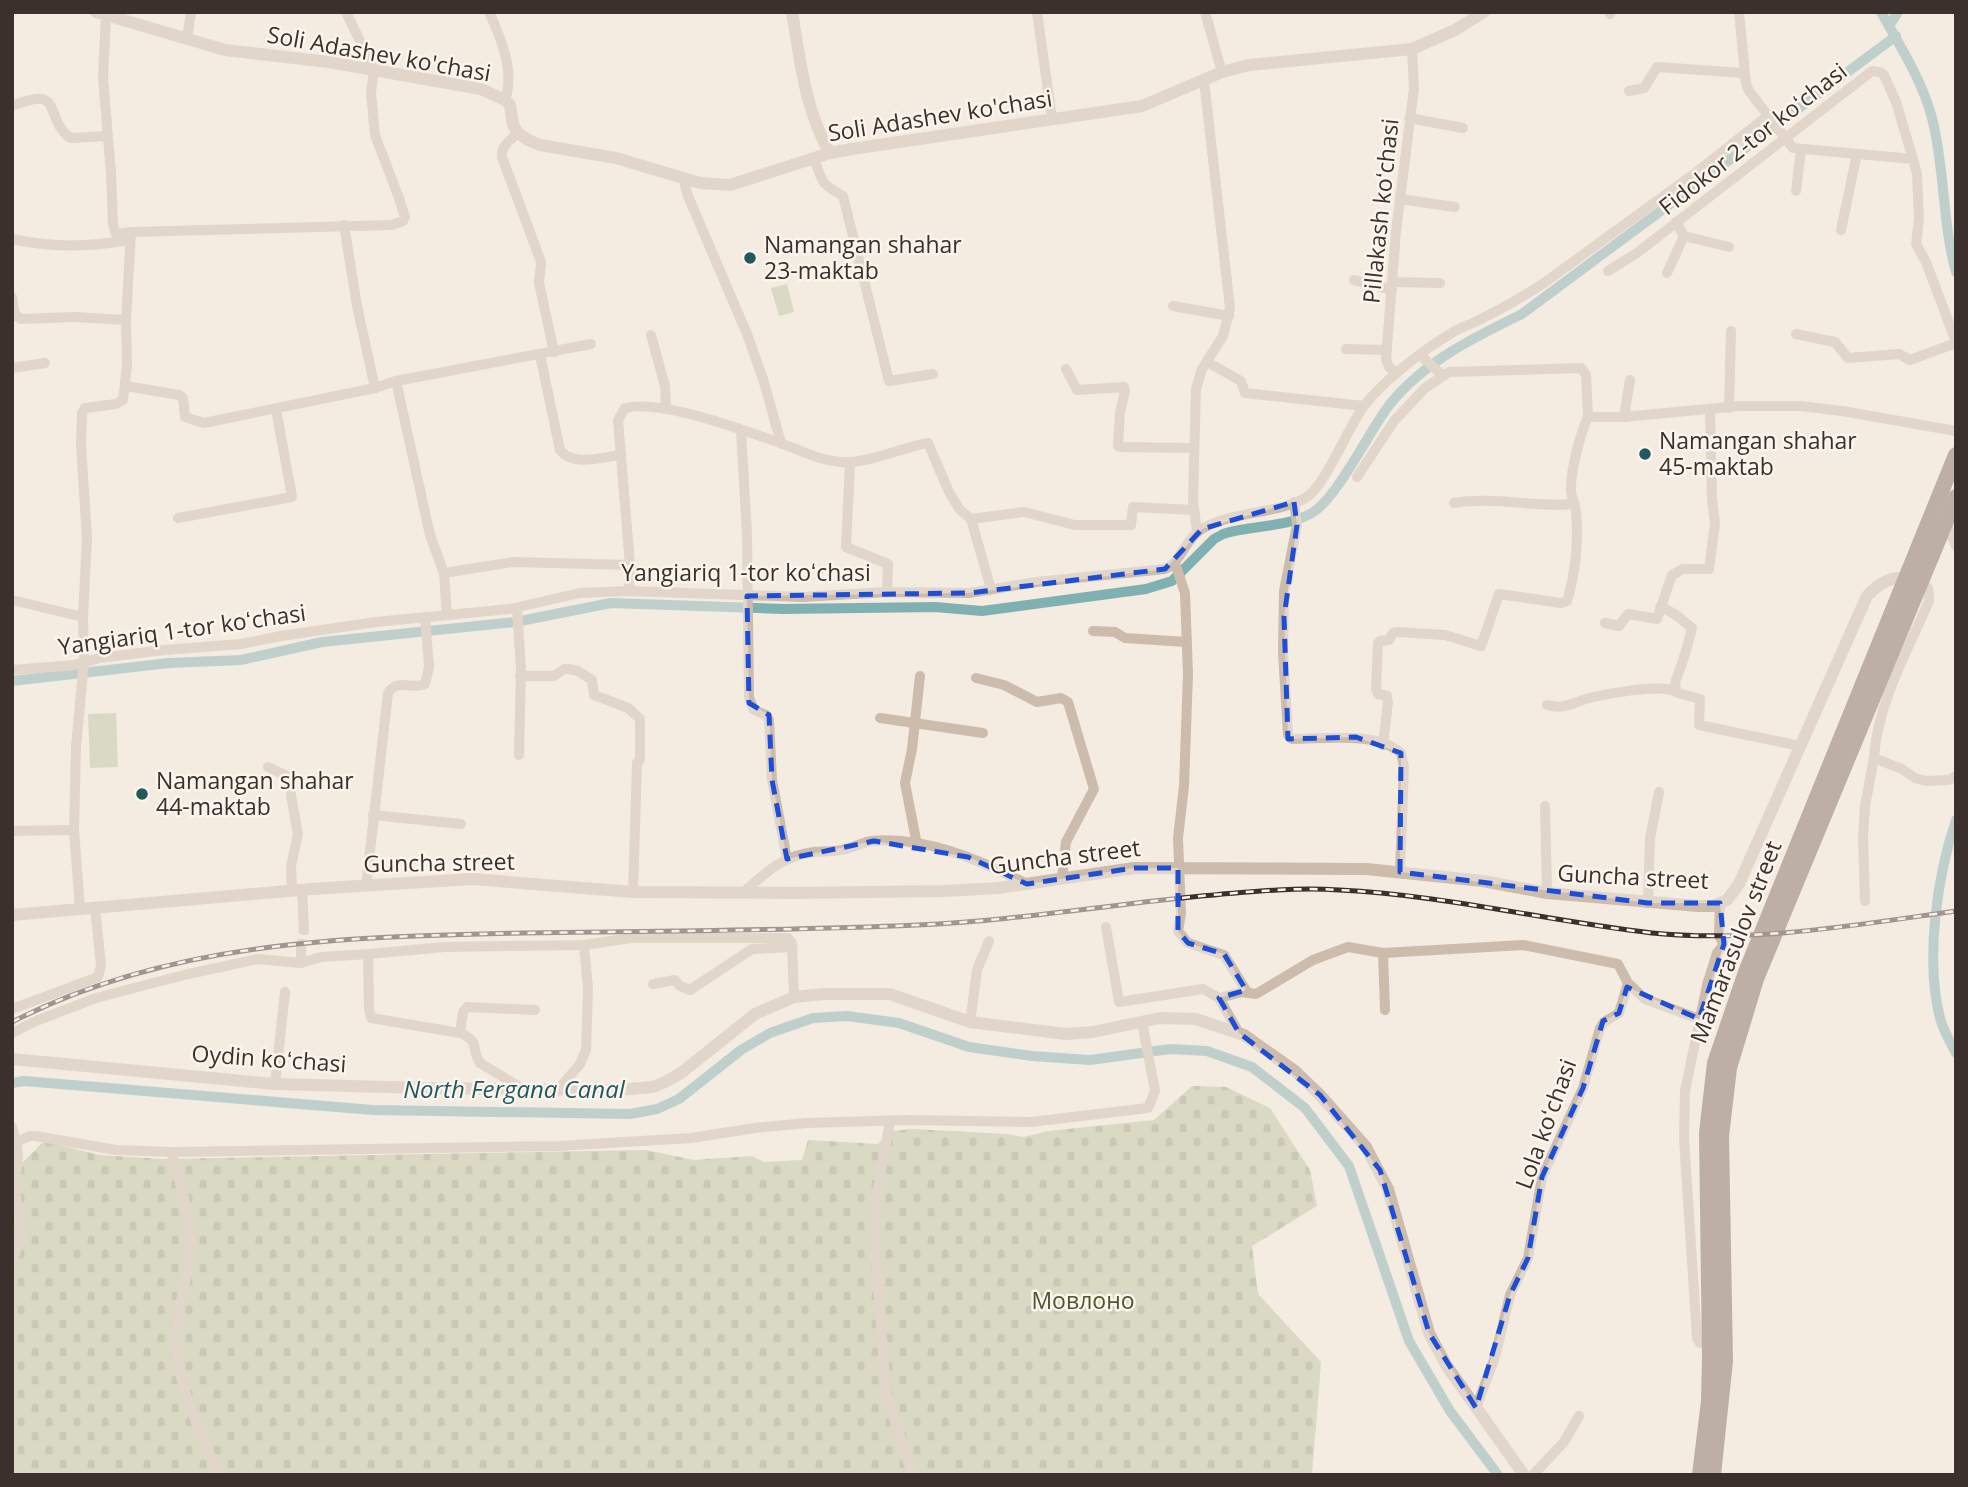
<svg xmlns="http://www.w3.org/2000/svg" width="1968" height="1487" font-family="'Open Sans',sans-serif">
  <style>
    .cemetery { fill: url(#cemetery-stones) }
    .pitch { fill: #b8c4a0 }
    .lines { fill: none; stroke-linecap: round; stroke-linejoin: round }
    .canal { stroke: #7fb0b2; stroke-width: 10 }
    .minor-tunnel { stroke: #cfc6bd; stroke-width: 10; stroke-dasharray: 10 5; stroke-linecap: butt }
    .minor { stroke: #cdbbac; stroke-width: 10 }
    .tertiary { stroke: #cdbbac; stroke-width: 12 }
    .primary { stroke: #7d675c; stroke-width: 16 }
    .rail-casing { stroke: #3b302b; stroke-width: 5 }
    .rail { stroke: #fbf5ee; stroke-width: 2.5; stroke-dasharray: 8; stroke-linecap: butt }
    .marked { fill: none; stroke: #1d4ed8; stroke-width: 5; stroke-dasharray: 14 9; stroke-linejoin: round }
    .poi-dot { fill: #1f5a5e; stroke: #fbf5ee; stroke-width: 2.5 }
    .labels { text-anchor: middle; stroke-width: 5; stroke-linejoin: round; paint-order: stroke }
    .street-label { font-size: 23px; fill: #3b302b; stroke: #fbf5ee }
    .poi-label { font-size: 23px; fill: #3b302b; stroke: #fbf5ee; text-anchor: start }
    .park-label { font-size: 23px; fill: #4a5a2e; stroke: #fbf5ee }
    .water-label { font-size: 24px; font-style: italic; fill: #1f5a5e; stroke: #fbf5ee }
  </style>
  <defs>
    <pattern id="cemetery-stones" width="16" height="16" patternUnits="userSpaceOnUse" patternTransform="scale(1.75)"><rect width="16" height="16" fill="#b8c4a0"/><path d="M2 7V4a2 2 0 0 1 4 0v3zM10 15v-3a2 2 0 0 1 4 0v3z" fill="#97a083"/></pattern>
  </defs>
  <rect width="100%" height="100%" fill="#f4ebe1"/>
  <path class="cemetery" d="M1192,1086L1226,1087L1270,1108L1310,1170L1317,1206L1252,1246L1258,1294L1321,1362L1312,1475H12V1168H17L44,1141L99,1155L163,1159L646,1150L694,1160L752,1156L764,1162L802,1160L808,1140L878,1144L892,1131L912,1129L1007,1134L1024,1137L1049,1131L1154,1120Z"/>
  <g class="pitch">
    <path d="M787,284L794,312L779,316L771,288Z"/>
    <path d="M116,713L118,767L90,768L88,714Z"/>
  </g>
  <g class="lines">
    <g class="canal">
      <path d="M1881,12C1900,46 1922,80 1932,118C1945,168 1942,222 1956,272"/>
      <path d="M1889,26L1898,12"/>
      <path d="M12,681L169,663L241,660L322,642L515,622L611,603L783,609L935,607L982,611L1146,589L1172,581L1214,539L1223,534C1251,525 1286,528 1312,513C1338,497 1369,431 1390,404C1425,361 1473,338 1522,314L1896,36"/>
      <path d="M1956,820C1937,876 1925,960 1940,1018C1943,1030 1950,1042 1956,1053"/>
      <path d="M12,1083L24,1081L373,1110L630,1114L657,1109L679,1099L741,1050L770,1033L813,1018L847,1016L899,1023L969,1047L1032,1056L1090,1060L1170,1049L1207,1051L1252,1067L1305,1108L1349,1166L1409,1341L1450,1411L1498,1475"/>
    </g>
    <path class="minor-tunnel" d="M301,949L304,930"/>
    <g class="minor">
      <path d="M489,12C501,38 515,71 505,100"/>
      <path d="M1037,12L1052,119"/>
      <path d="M1205,12L1222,72"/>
      <path d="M1739,12L1746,84L1749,91L1793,148L1913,159L1917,174L1919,219L1916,244L1926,262L1956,342"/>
      <path d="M1610,14L1611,12"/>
      <path d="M106,15L103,78L111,173L113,225L116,234L131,232L392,225L403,221L405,217L399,198L375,135L371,93L374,70L346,12"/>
      <path d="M187,39L191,12"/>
      <path d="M1629,91L1644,88L1657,67L1744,73"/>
      <path d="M12,106C65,84 43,117 70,138L108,136"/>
      <path d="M1409,118L1463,128"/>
      <path d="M518,133C510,141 501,145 502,157L541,262L539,283L554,352"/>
      <path d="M814,159C824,184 819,182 843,196L889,381L933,374"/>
      <path d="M683,178L688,196L747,334L763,379L781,443"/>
      <path d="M1796,191L1801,150"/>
      <path d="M1400,199L1455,207"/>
      <path d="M1676,222L1684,236L1729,247"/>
      <path d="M344,225L357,306L375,388"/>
      <path d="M1841,230L1857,154"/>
      <path d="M12,239C54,248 88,247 130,240"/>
      <path d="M1608,271L1637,253L1872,71L1880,72L1884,75L1896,102L1913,159"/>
      <path d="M1667,273L1684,236"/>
      <path d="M1354,280L1392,290"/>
      <path d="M1393,282L1440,283"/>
      <path d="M12,297L15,315L21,319L74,317L126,320"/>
      <path d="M1173,306L1229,316"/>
      <path d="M1796,334L1835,342L1848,358L1899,354L1910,360L1956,343"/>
      <path d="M651,335L665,386L666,409"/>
      <path d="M1346,349L1387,350"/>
      <path d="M540,355L560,450C573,467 602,457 621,455"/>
      <path d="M1420,355L1443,376"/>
      <path d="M1207,362L1241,381L1245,393L1364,406"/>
      <path d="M12,368L45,363"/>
      <path d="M1066,369L1077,390L1124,387L1125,391L1120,412L1118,446L1120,447L1193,448"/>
      <path d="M1397,373L1389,367L1386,359L1396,231L1414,88L1412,49"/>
      <path d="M396,381L430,535L444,573L447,615"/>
      <path d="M126,386L179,395L183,398L185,417L204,423L375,388L396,381L591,344"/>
      <path d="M1729,408L1731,331"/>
      <path d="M1588,417H1624L1739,406H1800L1842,411L1956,431"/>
      <path d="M1624,417L1630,380"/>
      <path d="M741,430L747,535L749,698L754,710L766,715L769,720L772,780L787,859"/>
      <path d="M850,463L846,547L888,564L887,592"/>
      <path d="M1357,477L1394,421L1425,388L1449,372L1581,368L1586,375L1588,417"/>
      <path d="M1294,502L1297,525L1284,591L1283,652L1288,735L1292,739C1324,739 1376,731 1401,753L1404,767L1400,872"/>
      <path d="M1454,503C1495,496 1535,508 1575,504"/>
      <path d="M178,518L292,497L276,409"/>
      <path d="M971,519L1024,512L1075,525H1131L1133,507L1194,510"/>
      <path d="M1946,522L1956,546"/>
      <path d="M1197,532L1193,500L1196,389L1202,369L1223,336L1230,308L1204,80"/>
      <path d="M1175,563L1185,593L1188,674L1184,786L1178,838L1181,914L1178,931L1188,943L1224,955L1247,992"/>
      <path d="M444,573L513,562L630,565"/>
      <path d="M629,591L630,565L618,420L625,408C660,399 744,430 780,443C800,450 818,460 840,462C864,465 903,447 928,443L949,492L960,510L971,519L991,589"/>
      <path d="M12,600L83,617"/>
      <path d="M1660,607C1674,612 1681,619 1692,628C1688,644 1683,662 1677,677C1674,682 1676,689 1678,693L1700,699L1699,725L1800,746"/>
      <path d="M517,608L521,669L519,755"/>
      <path d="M1605,623L1619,626L1628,614L1657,619L1672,575L1683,569H1709L1715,524L1712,499L1710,410"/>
      <path d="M1093,631L1115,632L1125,638L1186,642"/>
      <path d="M12,670L74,665L100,658L164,650L241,644L281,636L376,622L510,609L580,593L629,591L803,597L887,592L969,593L1036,582L1165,569C1181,562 1185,540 1200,530C1230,511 1280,514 1307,497C1326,484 1348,427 1364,406C1384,380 1422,351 1450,334C1459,328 1469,325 1479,320C1501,309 1523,297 1544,283L1698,171L1769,115"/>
      <path d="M520,676H554L564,669H569L578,671L592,680L594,695L628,708L640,719V760L637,763L633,892"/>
      <path d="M976,678L1004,685L1037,702L1061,698L1068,702L1094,789L1066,842L1062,878"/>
      <path d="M1547,705C1564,710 1572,703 1589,698C1606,694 1662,683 1676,692"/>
      <path d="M880,718L983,733"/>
      <path d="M1383,745L1388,702L1387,696L1378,694L1376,689L1378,643L1380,641L1389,640L1393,633L1397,632L1445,635L1481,646L1499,594L1561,603L1567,601C1575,576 1579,541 1576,514C1576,506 1572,499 1571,492C1570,472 1580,435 1588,417"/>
      <path d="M1874,758C1877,704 1908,650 1929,601L1928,588L1920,584"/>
      <path d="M268,767L291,778V796L298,834L291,866L292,891"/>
      <path d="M1545,806L1547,893"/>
      <path d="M373,815L461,824"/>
      <path d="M12,831L74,830"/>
      <path d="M917,845L905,783L912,749L920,676"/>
      <path d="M366,886L388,693C397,678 412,690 425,684L429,667L425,617"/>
      <path d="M302,890L304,930"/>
      <path d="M744,892C765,873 784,855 814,852C824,851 835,852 846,849C855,847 862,842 872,841C925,836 980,860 1027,884"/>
      <path d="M1865,901L1863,837L1865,806L1874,758L1902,769L1915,778L1926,781L1949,780L1956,776"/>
      <path d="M1648,903L1650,839L1659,792"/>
      <path d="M80,909L74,830L76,747L84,661L83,617L87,538L81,444L82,413L85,408L116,404L123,400L127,365L126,320L131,232"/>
      <path d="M1106,927L1119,1002L1203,989L1219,998L1239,1033"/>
      <path d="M1383,953L1385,1010"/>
      <path d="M301,963L321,957L368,954"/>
      <path d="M653,984L675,980L680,986L690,990L752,949L792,947"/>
      <path d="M1219,998L1242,992L1256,994L1313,960L1348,947L1383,953L1523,945L1618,964L1628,983L1645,999L1699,1019"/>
      <path d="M12,1009L98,977L101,966L95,907"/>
      <path d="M970,1022L977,970L989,941"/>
      <path d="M12,1033L36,1021L96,998L184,975L258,959L301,963V949"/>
      <path d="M460,1033L463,1012L467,1007L535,1010"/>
      <path d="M275,1084L285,992"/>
      <path d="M523,1089L480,1063C470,1047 481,1042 460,1033L371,1018L369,1009L368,954L445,947L584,945L631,938H788L792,943L794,997"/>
      <path d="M558,1090L580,1064L586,1050L588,989L584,945"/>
      <path d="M890,1121L878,1189L874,1230L886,1391C893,1420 905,1446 912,1475"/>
      <path d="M12,1127L16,1142"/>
      <path d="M171,1152C180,1185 194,1222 190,1257C186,1287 174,1316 176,1347C180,1391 201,1435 219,1475"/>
      <path d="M12,1264L21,1233L15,1190L18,1154L16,1142L30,1136H36L116,1150L171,1152L559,1146L691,1138L755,1128L807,1123L907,1120L1031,1122L1148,1108L1155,1091L1142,1022"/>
      <path d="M1711,1344L1700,1343L1697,1339L1684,1138L1685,1091L1707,985L1717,953L1724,944L1719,936L1720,903"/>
      <path d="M1476,1408L1495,1357L1510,1295L1528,1258L1542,1177L1583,1088L1600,1028L1604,1022L1619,1013L1628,983"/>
      <path d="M1533,1475L1564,1442L1579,1416"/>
    </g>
    <g class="tertiary">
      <path d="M96,12L225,50L329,62L481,89L505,100L510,105L513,125L518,133L528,140L540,145L616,158L700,183L730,185L830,153L852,149L1142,106L1222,72L1249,65L1412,49L1455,30L1484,12"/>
      <path d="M792,12C800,59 805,111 830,153"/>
      <path d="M12,915L311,889L472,879L633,892L795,893L944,891L998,888L1134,868L1366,869L1483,881L1547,893L1698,906H1713L1727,900L1739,884L1867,596C1879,583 1895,573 1913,581"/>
      <path d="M12,1059L275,1084L422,1088L616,1090L653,1087L665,1082L681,1073L755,1014L794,997L824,994H890L970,1022L1066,1034L1093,1032L1160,1018L1196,1019L1244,1035L1295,1071L1320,1095L1366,1147L1388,1189L1429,1333L1446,1365L1524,1475"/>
    </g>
    <g class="primary">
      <path d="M1700,1475L1709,1401L1710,1358L1707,1133L1715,1063L1746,972L1956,455"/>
      <path d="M1713,1475L1725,1361L1721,1136L1729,1068L1756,979L1956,497"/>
    </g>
    <defs>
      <path id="rail" d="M12,1022C172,940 348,937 522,933C654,931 786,931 917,925C1012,921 1107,905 1201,896C1247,892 1293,887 1339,890C1445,895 1547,921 1652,933C1754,943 1855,925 1956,911"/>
    </defs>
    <use href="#rail" class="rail-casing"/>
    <use href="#rail" class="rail"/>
  </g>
  <path d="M0 0H1968V1487H0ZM1294,502L1297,525L1284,617L1288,739L1356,737L1401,753L1400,872L1648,903H1720L1724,944L1699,1019L1627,987L1619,1013L1603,1021L1583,1088L1542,1177L1528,1258L1510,1295L1476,1408L1429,1333L1380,1170L1320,1095L1239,1033L1219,998L1246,990L1224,954L1188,943L1178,931V868H1134L1027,884L968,857L874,841L787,859L772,780L769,715L749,703L747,596L969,593L1165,569L1202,529Z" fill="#f4ebe1" fill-opacity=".55" fill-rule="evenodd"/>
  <path class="marked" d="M1294,502L1297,525L1284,617L1288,739L1356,737L1401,753L1400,872L1648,903H1720L1724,944L1699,1019L1627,987L1619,1013L1603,1021L1583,1088L1542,1177L1528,1258L1510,1295L1476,1408L1429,1333L1380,1170L1320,1095L1239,1033L1219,998L1246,990L1224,954L1188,943L1178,931V868H1134L1027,884L968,857L874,841L787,859L772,780L769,715L749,703L747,596L969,593L1165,569L1202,529Z"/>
  <g class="poi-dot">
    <circle cx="750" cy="258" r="7"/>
    <circle cx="1645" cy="454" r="7"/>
    <circle cx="142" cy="794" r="7"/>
  </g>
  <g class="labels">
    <g class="street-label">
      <text transform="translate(379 54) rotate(10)" y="8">Soli Adashev ko'chasi</text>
      <text transform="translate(940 116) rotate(-9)" y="8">Soli Adashev ko'chasi</text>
      <text transform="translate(1753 139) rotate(-38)" y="8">Fidokor 2-tor koʻchasi</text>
      <text transform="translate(1381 211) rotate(-84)" y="8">Pillakash koʻchasi</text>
      <text x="746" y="581">Yangiariq 1-tor koʻchasi</text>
      <text transform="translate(182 630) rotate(-8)" y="8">Yangiariq 1-tor koʻchasi</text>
      <text transform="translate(1065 857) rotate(-7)" y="8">Guncha street</text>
      <text transform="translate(439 863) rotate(-1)" y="8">Guncha street</text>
      <text transform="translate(1633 877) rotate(3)" y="8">Guncha street</text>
      <text transform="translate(1736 942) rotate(-69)" y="8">Mamarasulov street</text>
      <text transform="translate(269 1059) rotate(4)" y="8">Oydin koʻchasi</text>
      <text transform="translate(1546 1124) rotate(-70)" y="8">Lola koʻchasi</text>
    </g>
    <g class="poi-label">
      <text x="764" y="253">Namangan shahar<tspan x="764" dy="26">23-maktab</tspan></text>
      <text x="1659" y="449">Namangan shahar<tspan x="1659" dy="26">45-maktab</tspan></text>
      <text x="156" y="789">Namangan shahar<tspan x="156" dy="26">44-maktab</tspan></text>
    </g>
    <g class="park-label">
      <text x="1083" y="1309">Мовлоно</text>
    </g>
    <g class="water-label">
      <text x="514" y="1098">North Fergana Canal</text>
    </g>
  </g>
  <rect width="1968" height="1487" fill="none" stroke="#3b302b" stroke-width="28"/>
</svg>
